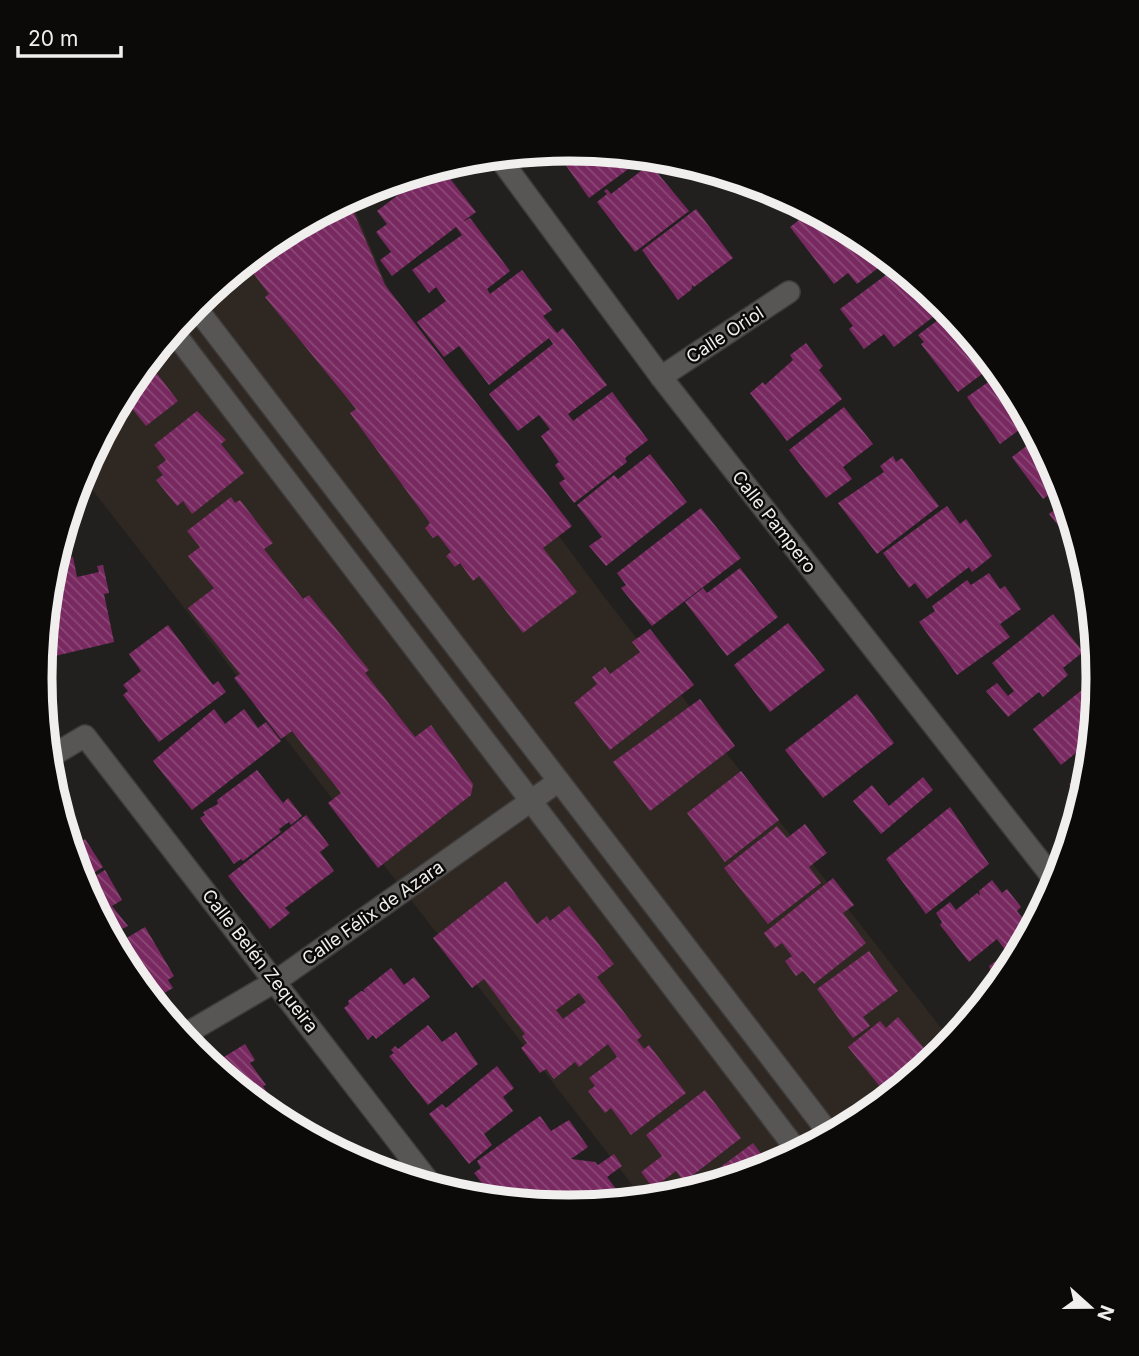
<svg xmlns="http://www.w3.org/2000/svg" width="1139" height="1356" font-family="Inter,sans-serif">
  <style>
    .built { fill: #2f2822 }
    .building { fill: url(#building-back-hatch); fill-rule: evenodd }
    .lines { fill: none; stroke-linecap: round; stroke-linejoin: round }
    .minor-casing { stroke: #3e3c3b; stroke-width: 24 }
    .minor { stroke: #585654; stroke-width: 21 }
    .labels { text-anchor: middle; stroke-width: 5; stroke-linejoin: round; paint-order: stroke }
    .street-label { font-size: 18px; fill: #f1efee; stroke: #0b0a09 }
    .rim { fill: none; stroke: #f1efee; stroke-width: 9 }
  </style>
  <defs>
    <pattern id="building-back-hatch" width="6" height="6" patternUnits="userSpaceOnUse" patternTransform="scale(1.75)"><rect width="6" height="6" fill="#772960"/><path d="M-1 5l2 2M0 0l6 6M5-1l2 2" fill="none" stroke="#8b4877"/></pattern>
  </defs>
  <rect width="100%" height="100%" fill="#22201f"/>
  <path class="built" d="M350,198L405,329L602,594L952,1042L863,1118L772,1167L672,1197L644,1200L81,475L130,384L196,303L276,238Z"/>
  <g class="building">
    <path d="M570,149L646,156L589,198L555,150Z"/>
    <path d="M650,164L689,211L635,252L597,202L607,194L604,191L607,189L611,194Z"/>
    <path d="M441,167L476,212L462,222L470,218L510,271L487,289L490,294L522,270L552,310L543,316L557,333L563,328L607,385L568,414L573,421L612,392L648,440L625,458L627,462L574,503L559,483L565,479L555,465L559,462L541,436L550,429L539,415L518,431L489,394L553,344L549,338L489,385L459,346L444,357L417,322L446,301L436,287L429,293L412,270L462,235L456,227L392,276L380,260L391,252L376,232L387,224L377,211L431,170Z"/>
    <path d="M778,192L864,238L890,259L857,284L848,273L834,284L790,227L799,220Z"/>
    <path d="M348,199L385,285L572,526L543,548L577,592L523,633L479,576L473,581L460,563L455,567L446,556L451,552L438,535L433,538L425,528L430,523L350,413L356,409L265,297L269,294L253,273L246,279L238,268L276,238Z"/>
    <path d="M696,209L733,258L694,287L692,285V289L678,300L642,250Z"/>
    <path d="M898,266L946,307L894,347L884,334L864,349L849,329L853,326L840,309Z"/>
    <path d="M950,311L994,365L958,392L921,344L924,342L918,335Z"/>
    <path d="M806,343L823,366L819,370L842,399L787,441L750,393L763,382L765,385L793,360L790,355Z"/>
    <path d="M148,362L178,401L146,426L126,401L117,408L130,384Z"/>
    <path d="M1001,373L1030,422L1000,444L967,397Z"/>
    <path d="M844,407L873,444L843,467L852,479L826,498L789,450Z"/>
    <path d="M197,411L226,440L221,444L244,473L192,514L183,501L177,506L156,480L163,475L157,467L166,460L154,445Z"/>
    <path d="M1038,437L1061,485L1043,499L1012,457Z"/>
    <path d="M650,454L687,502L606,566L589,546L602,537L577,505L614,475L618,479Z"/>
    <path d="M893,456L896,462L902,458L939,506L877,554L838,503L884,472L880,466Z"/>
    <path d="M231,497L235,503L240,500L273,543L264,549L303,599L309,595L369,670L365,673L415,737L431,725L473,784L471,795L378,868L328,803L341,793L292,731L281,739L234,678L240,674L188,608L214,588L188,556L200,547L187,531Z"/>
    <path d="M1066,501L1083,556L1049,514Z"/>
    <path d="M947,506L960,524L966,519L992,556L972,572L969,567L927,599L915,583L909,588L883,553Z"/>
    <path d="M701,508L741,558L652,626L621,588L626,585L617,573Z"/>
    <path d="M73,557L77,577L99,572L97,566L103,565L109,593L104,594L114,642L55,656L46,621L47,608L58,605L51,573L55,561Z"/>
    <path d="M740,568L778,617L727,656L685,602L703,588L707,593Z"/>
    <path d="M989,573L1000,589L1005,586L1021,609L1000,624L1010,637L957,675L919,622L935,611L932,606L967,580L971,585Z"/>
    <path d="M1053,614L1083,652L1063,668L1068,675L1043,697L1039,692L1008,717L986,691L997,683L1008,696L1014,691L992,663Z"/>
    <path d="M788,623L825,670L770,712L734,665Z"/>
    <path d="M168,625L213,685L218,681L226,692L159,742L123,695L128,691L123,685L141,671L129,654Z"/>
    <path d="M650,629L694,685L610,750L574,703L597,684L592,677L605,667L610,674L640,652L632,642Z"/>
    <path d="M1082,690L1096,708L1093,739L1061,765L1033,729Z"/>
    <path d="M857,694L894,743L823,798L785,750Z"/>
    <path d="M700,699L735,746L650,811L613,762Z"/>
    <path d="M214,709L225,724L244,709L258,728L266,722L281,741L192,810L153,761Z"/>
    <path d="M1090,768L1088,782L1082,802L1069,784Z"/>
    <path d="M257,770L283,803L288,798L302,816L291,825L289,822L279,829L281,832L243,861L241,859L234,864L200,818L205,815L203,812L218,804L217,800Z"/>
    <path d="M741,771L779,820L725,862L687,813Z"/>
    <path d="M923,777L933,790L881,834L853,801L872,785L889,806Z"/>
    <path d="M950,807L989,864L926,914L886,859Z"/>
    <path d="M306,815L329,845L320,852L334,871L285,908L290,913L270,929L228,876Z"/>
    <path d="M61,817L79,844L85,839L103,867L81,881Z"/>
    <path d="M805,824L827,853L809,867L821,883L768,924L724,868L777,826L787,838Z"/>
    <path d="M105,870L122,900L112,906L128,926L110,935L82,884Z"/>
    <path d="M833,878L854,905L843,913L866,943L814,984L803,971L796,976L785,961L792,956L782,943L775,948L764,933Z"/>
    <path d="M992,880L1002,893L1007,889L1021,907L1017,911L1032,930L1005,950L997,939L969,962L940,925L942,922L936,913L950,902L956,910L977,893L980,896L979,891Z"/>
    <path d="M506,881L537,924L547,916L550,921L569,906L614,964L597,977L642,1036L637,1040L644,1049L649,1045L686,1093L631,1135L611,1108L605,1113L588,1091L595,1086L589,1078L617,1057L608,1044L579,1067L575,1062L554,1079L546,1069L540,1073L521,1048L527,1043L522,1036L525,1034L484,979L472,988L433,938ZM579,993L586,1002L563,1019L556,1010Z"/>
    <path d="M145,927L174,976L168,980L173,988L152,1000L129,972L115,945Z"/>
    <path d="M1017,946L1021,951L998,986L989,966Z"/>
    <path d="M869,951L898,991L863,1017L870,1026L853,1038L817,989Z"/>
    <path d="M391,968L404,985L414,977L430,997L376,1039L373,1035L368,1040L344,1008L349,1004L348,1001L361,991L365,992L363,990Z"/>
    <path d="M898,1017L934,1060L889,1098L848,1047L880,1021L886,1028Z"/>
    <path d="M428,1025L442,1042L456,1032L478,1064L428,1105L389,1056L394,1053L391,1050L395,1046L398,1049Z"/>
    <path d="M245,1044L255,1060L250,1063L266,1085L263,1086L285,1123L211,1065Z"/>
    <path d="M497,1066L514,1088L503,1097L513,1111L484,1134L492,1145L469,1164L429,1114L442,1104L446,1108Z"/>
    <path d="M705,1090L741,1138L684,1182L676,1171L653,1188L641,1172L662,1156L646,1135Z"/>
    <path d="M540,1116L551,1131L569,1120L588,1147L571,1159L595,1162L598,1165L614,1154L622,1166L607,1177L626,1202L569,1207L486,1199L480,1191L485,1187L474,1173L481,1168L477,1161Z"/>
    <path d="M753,1143L771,1167L687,1193V1192Z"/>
  </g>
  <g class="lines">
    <defs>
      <g id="minor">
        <path d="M498,156L661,377L1057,883"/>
        <path d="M194,305L831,1136"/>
        <path d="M173,331L799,1153"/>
        <path d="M661,377L789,292"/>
        <path d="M48,758L85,736L433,1187"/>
        <path d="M182,1036L276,981L559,781"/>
      </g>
    </defs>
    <use href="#minor" class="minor-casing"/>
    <use href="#minor" class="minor"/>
  </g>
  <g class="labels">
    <g class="street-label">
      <text transform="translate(725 335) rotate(-33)" y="6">Calle Oriol</text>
      <text transform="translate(774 522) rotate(52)" y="6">Calle Pampero</text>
      <text transform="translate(373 913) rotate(-35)" y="6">Calle Félix de Azara</text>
      <text transform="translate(260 961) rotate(52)" y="6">Calle Belén Zequeira</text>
    </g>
  </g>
  <path d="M0 0H1139V1356H0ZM52 678a517 517 0 1 1 1034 0a517 517 0 1 1-1034 0Z" fill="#0b0a09" fill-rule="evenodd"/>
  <path class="rim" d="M52 678a517 517 0 1 1 1034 0a517 517 0 1 1-1034 0Z"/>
  <g transform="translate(1090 1307) rotate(111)" stroke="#0b0a09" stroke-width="5" paint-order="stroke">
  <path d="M0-5L12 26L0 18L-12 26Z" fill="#f1efee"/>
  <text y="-10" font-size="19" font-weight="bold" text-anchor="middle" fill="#f1efee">N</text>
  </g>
  <path d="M18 46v10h103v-10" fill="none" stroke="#f1efee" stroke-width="3.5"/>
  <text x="28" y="46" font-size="21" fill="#f1efee" stroke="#0b0a09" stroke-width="5" paint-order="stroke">20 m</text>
</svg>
